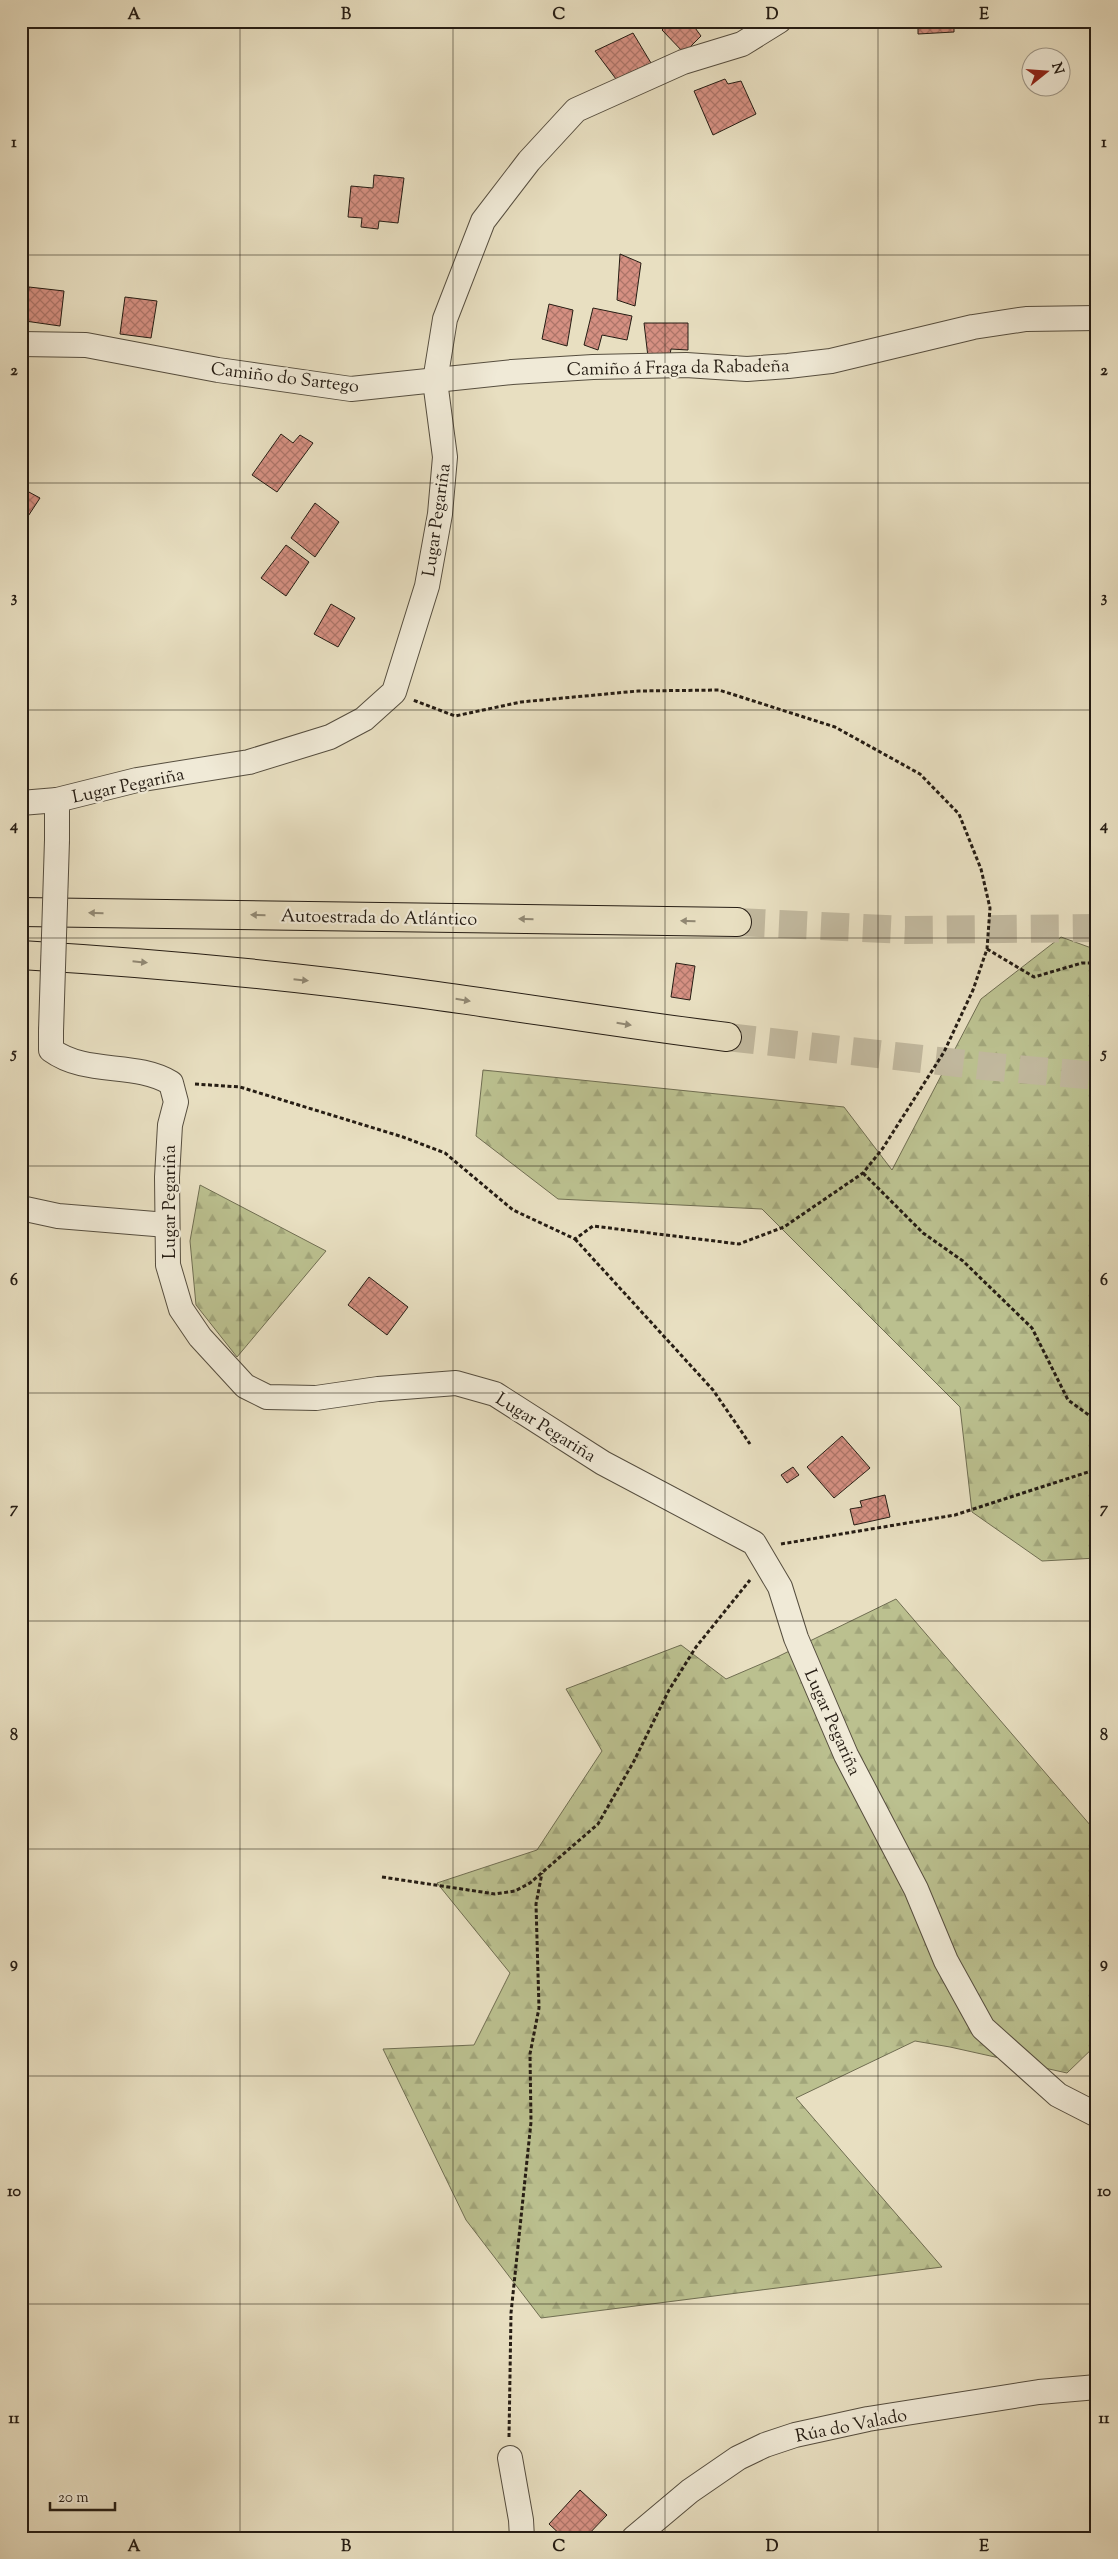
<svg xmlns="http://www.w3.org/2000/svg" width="1118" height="2559" font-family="'Sorts Mill Goudy',serif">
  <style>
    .forest { fill: url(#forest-firs); stroke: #706e52 }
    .building { fill: url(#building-cross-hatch); stroke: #261d14 }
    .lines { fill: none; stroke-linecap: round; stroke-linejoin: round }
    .motorway-tunnel { stroke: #c1b89e; stroke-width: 28; stroke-dasharray: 28 14; stroke-linecap: butt }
    .minor-casing { stroke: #564e3f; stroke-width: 26 }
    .motorway-casing { stroke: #261d14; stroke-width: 30 }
    .path { stroke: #261d14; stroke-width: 3; stroke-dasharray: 4 2.5; stroke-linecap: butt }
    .minor { stroke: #f0ead7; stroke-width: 24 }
    .motorway { stroke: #e8dfc1; stroke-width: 28 }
    .minor-bridge-casing { stroke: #564e3f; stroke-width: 26; stroke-linecap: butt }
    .minor-bridge { stroke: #f0ead7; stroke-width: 24 }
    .oneway { fill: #918873 }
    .grid { fill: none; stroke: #261d14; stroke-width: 1; stroke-opacity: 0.55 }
    .labels { text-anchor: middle; stroke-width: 4.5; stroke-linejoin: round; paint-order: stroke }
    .street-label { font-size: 18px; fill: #261d14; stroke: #f0ead7 }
    .neatline { fill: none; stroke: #261d14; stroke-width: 2 }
    .grid-label { font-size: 16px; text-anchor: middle; font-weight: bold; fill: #261d14 }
  </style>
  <defs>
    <pattern id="forest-firs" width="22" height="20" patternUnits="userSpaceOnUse" patternTransform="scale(1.25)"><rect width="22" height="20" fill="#bbc08f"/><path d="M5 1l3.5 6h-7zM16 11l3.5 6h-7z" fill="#a1a57a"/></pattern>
    <pattern id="building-cross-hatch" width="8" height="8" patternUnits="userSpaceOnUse" patternTransform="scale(1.25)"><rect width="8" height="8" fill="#d59082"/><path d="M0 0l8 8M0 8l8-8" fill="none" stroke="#ad7569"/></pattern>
  </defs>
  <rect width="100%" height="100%" fill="#e8dfc1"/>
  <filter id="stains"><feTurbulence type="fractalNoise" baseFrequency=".004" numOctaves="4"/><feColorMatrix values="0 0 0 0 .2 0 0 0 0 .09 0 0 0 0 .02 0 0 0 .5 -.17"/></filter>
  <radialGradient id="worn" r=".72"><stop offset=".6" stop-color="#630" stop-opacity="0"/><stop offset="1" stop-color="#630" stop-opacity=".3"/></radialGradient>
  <g class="forest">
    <path d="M1061,937L1097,950V1558L1042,1561L972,1512L960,1407L762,1209L558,1199L476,1136L483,1070L844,1107L892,1170L981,999Z"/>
    <path d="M200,1185L326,1251L237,1357L196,1305L190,1241Z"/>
    <path d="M896,1599L1097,1833V2044L1067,2073L950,2047L915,2041L796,2098L942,2267L541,2318L466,2220L383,2049L474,2045L510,1973L437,1883L537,1850L602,1751L566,1689L681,1645L726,1679L775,1658Z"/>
  </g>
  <g class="building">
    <path d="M671,21H690L701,36L684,53L662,30Z"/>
    <path d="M742,21H764L750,32Z"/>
    <path d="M918,21H954V32L918,34Z"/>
    <path d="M633,33L651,63L616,79L595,51Z"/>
    <path d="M725,79L728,84L741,81L756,114L713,135L694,91Z"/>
    <path d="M374,175L404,178L398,223L379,221L378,229L361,227L362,218L348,217L351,186L373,188Z"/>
    <path d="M620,254L641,263L635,306L617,300Z"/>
    <path d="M29,287L64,291L60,326L25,321Z"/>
    <path d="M125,297L157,301L151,338L120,334Z"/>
    <path d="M549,304L573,310L567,346L542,339Z"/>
    <path d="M593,308L632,316L627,340L602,335L598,350L584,345Z"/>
    <path d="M644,323H688V350L671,349L669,360L648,357Z"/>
    <path d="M281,434L293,443L300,435L313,443L277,492L252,475Z"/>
    <path d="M27,491L40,498L21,527V499Z"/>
    <path d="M315,503L339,522L315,557L291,538Z"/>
    <path d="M286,545L309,562L286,596L261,578Z"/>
    <path d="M331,604L355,618L338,647L314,634Z"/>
    <path d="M676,963L695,966L690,1000L671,997Z"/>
    <path d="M369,1277L408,1307L387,1335L348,1305Z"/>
    <path d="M842,1436L870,1468L834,1498L807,1467Z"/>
    <path d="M793,1467L799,1475L787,1483L781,1475Z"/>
    <path d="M885,1495L890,1517L854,1525L850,1509L862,1507L860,1501Z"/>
    <path d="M580,2490L607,2515L585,2538H564L549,2524Z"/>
  </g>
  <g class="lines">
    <g class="motorway-tunnel">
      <path d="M737,922L905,930L1097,928"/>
      <path d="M727,1037L984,1066L1097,1076"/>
    </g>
    <defs>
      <g id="minor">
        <path d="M21,344L86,345L218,370L351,389L512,372L593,367L686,365L747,369L788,366L831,361L973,327L1026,319L1097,318"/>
        <path d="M21,803L57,800"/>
        <path d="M57,840V800L137,780L249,762L330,737L364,719L394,692L427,586L440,514L445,457L435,381L445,319L483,221L529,161L576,110L683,62L742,44L779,21"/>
        <path d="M51,1031V1050C87,1076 134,1061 171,1083L176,1102L170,1125L167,1177L168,1265L181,1309L200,1337L245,1386L267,1397L316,1398L378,1389L456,1383L495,1394L603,1463L754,1543L780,1587L796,1638L846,1755L916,1889L946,1961L983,2028L1058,2095L1097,2115"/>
        <path d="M21,1208L58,1216L167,1225"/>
        <path d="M510,2458L521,2520L522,2538"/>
        <path d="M634,2538L690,2491L738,2458L765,2445L795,2435L868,2419L1039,2392L1097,2387"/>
      </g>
      <g id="motorway">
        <path d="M21,912L737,922"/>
        <path d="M21,955C153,963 285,975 416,993C520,1007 623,1024 727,1037"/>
      </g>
    </defs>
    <use href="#minor" class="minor-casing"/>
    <use href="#motorway" class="motorway-casing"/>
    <g class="path">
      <path d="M987,949L1034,977L1082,963H1097"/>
      <path d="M195,1084L240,1087L403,1137L445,1153L513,1210L575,1239L593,1226L739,1244L784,1227L863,1173L883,1148L944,1052L973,990L987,949L990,908L981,869L959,814L920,774L835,727L719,690L638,691L521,702L455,716L413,700"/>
      <path d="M863,1173L923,1233L963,1261L1032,1328L1068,1400L1097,1421"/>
      <path d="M575,1239L713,1390L750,1444"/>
      <path d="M781,1544L955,1515L1088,1472L1097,1466"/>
      <path d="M382,1877L495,1894L515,1891L530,1883L598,1824L634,1761L669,1690L696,1647L750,1580"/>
      <path d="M509,2437L511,2313L531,2122L530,2054L539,2008L536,1904L542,1873"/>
    </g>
    <use href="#minor" class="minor"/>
    <use href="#motorway" class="motorway"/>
    <defs>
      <path id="minor-bridge" d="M51,1031L57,840"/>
    </defs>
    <use href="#minor-bridge" class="minor-bridge-casing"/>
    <use href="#minor-bridge" class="minor-bridge"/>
  </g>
  <defs><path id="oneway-solid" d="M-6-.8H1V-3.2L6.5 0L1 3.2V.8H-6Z" transform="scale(1.25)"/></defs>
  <g class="oneway">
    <use href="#oneway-solid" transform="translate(96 913) rotate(-179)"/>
    <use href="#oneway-solid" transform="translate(258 915) rotate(-179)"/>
    <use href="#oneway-solid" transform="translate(526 919) rotate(-179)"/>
    <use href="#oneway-solid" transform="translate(688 921) rotate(-179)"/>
    <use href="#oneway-solid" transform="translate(140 962) rotate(6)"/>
    <use href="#oneway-solid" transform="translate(301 980) rotate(6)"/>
    <use href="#oneway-solid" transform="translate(463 1000) rotate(9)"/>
    <use href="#oneway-solid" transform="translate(624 1024) rotate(9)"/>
  </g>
  <path class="grid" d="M240,21V2538M453,21V2538M665,21V2538M878,21V2538M21,255H1097M21,483H1097M21,710H1097M21,938H1097M21,1166H1097M21,1393H1097M21,1621H1097M21,1849H1097M21,2076H1097M21,2304H1097"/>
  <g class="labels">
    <g class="street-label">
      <text transform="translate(678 367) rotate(-1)" y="6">Camiño á Fraga da Rabadeña</text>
      <text transform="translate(285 377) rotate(7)" y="6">Camiño do Sartego</text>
      <text transform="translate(436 520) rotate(-82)" y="6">Lugar Pegariña</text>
      <text transform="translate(128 785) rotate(-12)" y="6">Lugar Pegariña</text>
      <text transform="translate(379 917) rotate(1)" y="6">Autoestrada do Atlántico</text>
      <text transform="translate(169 1202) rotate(-90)" y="6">Lugar Pegariña</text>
      <text transform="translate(546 1427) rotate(32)" y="6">Lugar Pegariña</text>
      <text transform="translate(833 1722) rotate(66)" y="6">Lugar Pegariña</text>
      <text transform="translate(851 2425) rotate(-11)" y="6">Rúa do Valado</text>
    </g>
  </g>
  <rect width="1118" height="2559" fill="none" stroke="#e8dfc1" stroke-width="55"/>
  <g transform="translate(1046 72) rotate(73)"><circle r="24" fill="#f0ead7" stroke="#9f9889"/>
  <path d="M0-4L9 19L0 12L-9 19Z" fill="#8f2418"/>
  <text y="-8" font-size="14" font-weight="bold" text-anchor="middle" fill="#261d14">N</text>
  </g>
  <path d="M50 2502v8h65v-8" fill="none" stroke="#261d14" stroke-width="2.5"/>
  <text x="58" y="2502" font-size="15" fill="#261d14" stroke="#f0ead7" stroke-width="4" paint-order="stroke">20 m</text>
  <rect x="28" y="28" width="1062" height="2504" class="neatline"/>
  <g class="grid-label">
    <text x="134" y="19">A</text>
    <text x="346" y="19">B</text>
    <text x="559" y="19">C</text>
    <text x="772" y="19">D</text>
    <text x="984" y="19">E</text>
    <text x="14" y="147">1</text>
    <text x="1104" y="147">1</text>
    <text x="14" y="375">2</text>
    <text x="1104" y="375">2</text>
    <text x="14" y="602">3</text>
    <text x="1104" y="602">3</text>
    <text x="14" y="830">4</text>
    <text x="1104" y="830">4</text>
    <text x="14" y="1058">5</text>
    <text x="1104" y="1058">5</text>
    <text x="14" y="1285">6</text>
    <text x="1104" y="1285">6</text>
    <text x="14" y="1513">7</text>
    <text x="1104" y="1513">7</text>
    <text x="14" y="1740">8</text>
    <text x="1104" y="1740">8</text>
    <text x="14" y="1968">9</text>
    <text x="1104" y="1968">9</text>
    <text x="14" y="2196">10</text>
    <text x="1104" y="2196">10</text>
    <text x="14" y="2423">11</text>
    <text x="1104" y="2423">11</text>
    <text x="134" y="2551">A</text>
    <text x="346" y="2551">B</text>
    <text x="559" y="2551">C</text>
    <text x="772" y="2551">D</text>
    <text x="984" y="2551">E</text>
  </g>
  <rect width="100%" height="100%" filter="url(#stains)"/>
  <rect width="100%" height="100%" fill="url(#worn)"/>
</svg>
